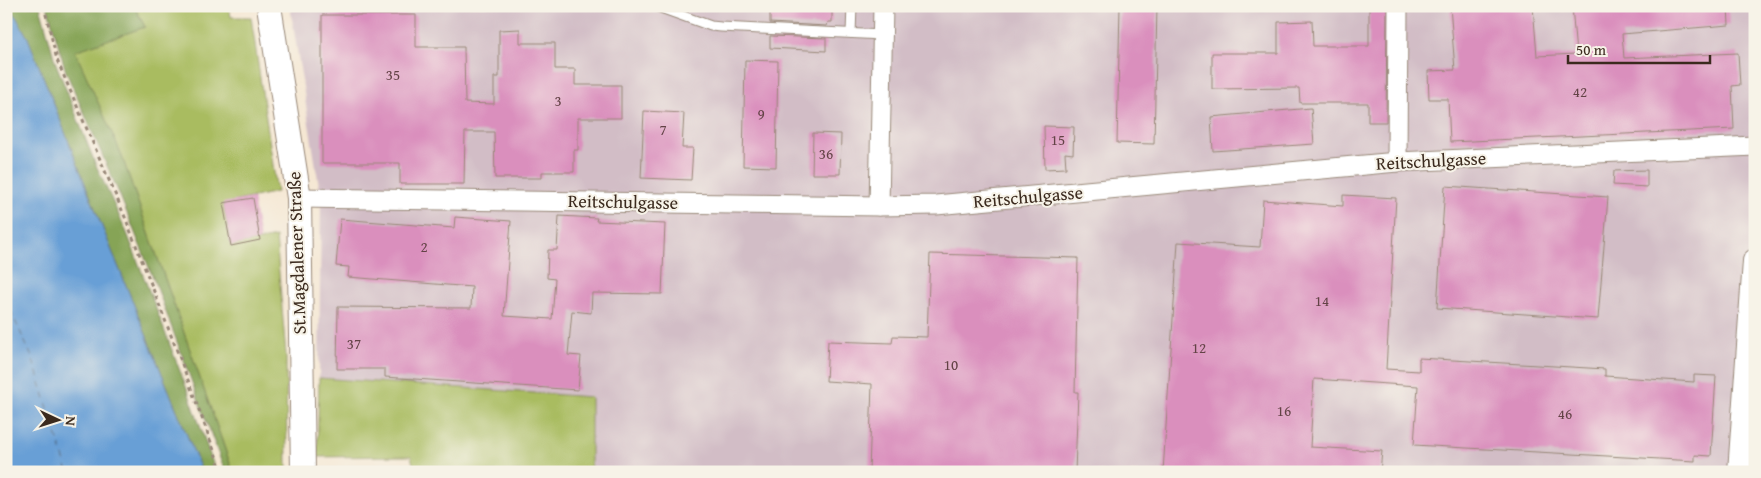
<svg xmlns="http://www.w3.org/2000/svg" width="1761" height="478" font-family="'Gentium Book Plus',serif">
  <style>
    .industrial { fill: #d2bdc6 }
    .green { fill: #a9bc60; stroke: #72733f }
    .forest { fill: #86a456; stroke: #60673a }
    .water { fill: #689fd6; stroke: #52647a }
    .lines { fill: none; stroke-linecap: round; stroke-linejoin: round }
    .ferry { stroke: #4b535e; stroke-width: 1; stroke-dasharray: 6 5; stroke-linecap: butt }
    .building { fill: #da8fbd }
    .service-casing { stroke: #988878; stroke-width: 11 }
    .minor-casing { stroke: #988878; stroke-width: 21 }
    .tertiary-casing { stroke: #988878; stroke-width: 26 }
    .path { stroke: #988878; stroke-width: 3; stroke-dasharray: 4 4; stroke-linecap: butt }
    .service { stroke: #fff; stroke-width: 9 }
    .minor { stroke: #fff; stroke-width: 19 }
    .tertiary { stroke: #fff; stroke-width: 24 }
    .labels { text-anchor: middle; stroke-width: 4; stroke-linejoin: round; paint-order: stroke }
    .number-label { font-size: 15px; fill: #634346 }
    .street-label { font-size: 18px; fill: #3b2a1e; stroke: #f7f3e8 }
  </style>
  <rect width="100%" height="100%" fill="#f7f3e8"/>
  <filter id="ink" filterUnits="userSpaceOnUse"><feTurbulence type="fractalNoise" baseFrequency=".02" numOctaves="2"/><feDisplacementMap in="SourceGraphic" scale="10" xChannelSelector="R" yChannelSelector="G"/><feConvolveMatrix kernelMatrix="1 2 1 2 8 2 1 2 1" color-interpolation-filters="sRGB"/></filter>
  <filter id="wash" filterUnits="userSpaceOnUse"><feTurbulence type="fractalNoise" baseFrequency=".0096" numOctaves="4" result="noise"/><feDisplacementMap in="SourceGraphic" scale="20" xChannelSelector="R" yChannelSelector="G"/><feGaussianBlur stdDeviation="1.12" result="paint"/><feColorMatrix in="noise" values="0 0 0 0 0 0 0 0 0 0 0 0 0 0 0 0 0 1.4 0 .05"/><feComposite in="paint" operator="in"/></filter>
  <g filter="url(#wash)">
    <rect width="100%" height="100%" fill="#f5e7d3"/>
    <path class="industrial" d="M290,6H1755V472H591V397L319,378L321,198Z"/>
    <g class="green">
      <path d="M134,6H229L231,17H251L277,192L223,204L231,246L276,237L286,355L287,472H233L120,151L74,51L145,27Z"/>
      <path d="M319,378L591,397V472H415L411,456L317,457Z"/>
    </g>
    <g class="forest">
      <path d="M10,6H40L55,61L95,163L127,233L190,397L216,472H202L99,219L28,38Z"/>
      <path d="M47,6H134L145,27L75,51L120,151L233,472H225L156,285L118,191L66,72Z"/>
    </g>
    <path class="water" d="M6,6H10L28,38L99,219L202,472H6Z"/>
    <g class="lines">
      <path class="ferry" d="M6,301L32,357L68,472"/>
    </g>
    <g id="blocks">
      <g class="building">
        <path d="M770,6H832V22H828L827,26L770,23Z"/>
        <path d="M1120,6H1157L1154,144L1117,143Z"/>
        <path d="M1369,6H1387L1386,122H1368V103H1300L1299,88L1212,89V53H1278V22L1312,21L1313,46H1369Z"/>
        <path d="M1450,6H1533L1537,56L1576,54L1572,6H1728L1729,25L1622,34L1624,58L1738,53L1740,85L1732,86L1734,129L1450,142L1448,99H1429L1428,71L1455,70Z"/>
        <path d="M322,15H416V47H464L465,103L494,104V77H499V30L520,29V43H555V69H575V85H621V118H578V150H574V172H542V178H495L494,132H465L464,184H400V163H322Z"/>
        <path d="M770,36L826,38V51L770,48Z"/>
        <path d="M745,60L778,61L776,167L743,166Z"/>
        <path d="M1311,108L1314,144L1213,151L1211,117Z"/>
        <path d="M644,111L684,113L682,148H693L691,180L641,178Z"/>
        <path d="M1044,126L1074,127L1073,154L1065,153L1066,168L1045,169Z"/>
        <path d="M813,133L841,134L840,174H812Z"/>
        <path d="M1647,170V187L1613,185L1614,171Z"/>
        <path d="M1445,186L1608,197L1598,319L1437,308Z"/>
        <path d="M1343,195L1396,198L1386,369L1419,371V358L1605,369V376L1694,382V375L1716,376L1711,456L1695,455V461L1414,445L1418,386L1314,379L1310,447L1382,451L1380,472H1163L1178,242L1260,247L1263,200L1343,206Z"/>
        <path d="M253,198L260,240L231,246L223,203Z"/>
        <path d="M559,216L597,218L596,221L665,224L662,294L592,293L591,313L572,311L568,355L581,356L578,390L385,377V369H337L338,307L471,308L472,287L348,277L349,267L336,266L340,219L454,228L455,217L511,221L504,316L552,319L555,279L547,278L548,250H557Z"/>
        <path d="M930,254L1078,258L1075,392H1078L1075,472H869L872,384L826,381L828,341L892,343L893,336L927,337Z"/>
      </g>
    </g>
  </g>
  <g filter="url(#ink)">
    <use href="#blocks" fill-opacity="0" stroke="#988878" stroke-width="1"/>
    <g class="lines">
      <defs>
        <g id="service">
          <path d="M655,6L711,26L721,27L883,35"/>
          <path d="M851,33L852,6"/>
        </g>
        <g id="minor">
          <path d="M1397,162L1398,6"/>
          <path d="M299,198L879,206L936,205L1397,162L1755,146"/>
          <path d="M879,206L883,6"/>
        </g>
        <g id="tertiary">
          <path d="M269,6L299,198L303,472"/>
          <path d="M1740,472L1755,261"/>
        </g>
      </defs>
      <use href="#service" class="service-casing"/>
      <use href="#minor" class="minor-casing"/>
      <use href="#tertiary" class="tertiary-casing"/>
      <path class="path" d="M44,6L57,60L125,217L181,361L222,472"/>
      <use href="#service" class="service"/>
      <use href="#minor" class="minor"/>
      <use href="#tertiary" class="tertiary"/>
    </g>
  </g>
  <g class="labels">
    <g class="number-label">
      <text x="393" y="80">35</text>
      <text x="1580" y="97">42</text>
      <text x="558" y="106">3</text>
      <text x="761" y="119">9</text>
      <text x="663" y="135">7</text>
      <text x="1058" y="145">15</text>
      <text x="826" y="159">36</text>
      <text x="424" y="252">2</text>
      <text x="1322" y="306">14</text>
      <text x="354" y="349">37</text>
      <text x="1199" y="353">12</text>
      <text x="951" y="370">10</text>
      <text x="1284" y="416">16</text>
      <text x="1565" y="419">46</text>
    </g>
    <g class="street-label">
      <text transform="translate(1431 161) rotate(-3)" y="6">Reitschulgasse</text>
      <text transform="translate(1028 197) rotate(-5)" y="6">Reitschulgasse</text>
      <text transform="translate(623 202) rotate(1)" y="6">Reitschulgasse</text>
      <text transform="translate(297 253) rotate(-92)" y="6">St.Magdalener Straße</text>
    </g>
  </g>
  <rect width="1761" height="478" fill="none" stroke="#f7f3e8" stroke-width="25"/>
  <g transform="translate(58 420) rotate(94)" stroke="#f7f3e8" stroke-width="4" paint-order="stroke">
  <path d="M0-4L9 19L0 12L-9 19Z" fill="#3b2a1e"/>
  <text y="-8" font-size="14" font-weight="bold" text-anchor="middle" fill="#3b2a1e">N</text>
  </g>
  <path d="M1568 55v8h142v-8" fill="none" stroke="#3b2a1e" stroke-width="2.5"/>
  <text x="1576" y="55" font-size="15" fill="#3b2a1e" stroke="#f7f3e8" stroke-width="4" paint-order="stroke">50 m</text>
</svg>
